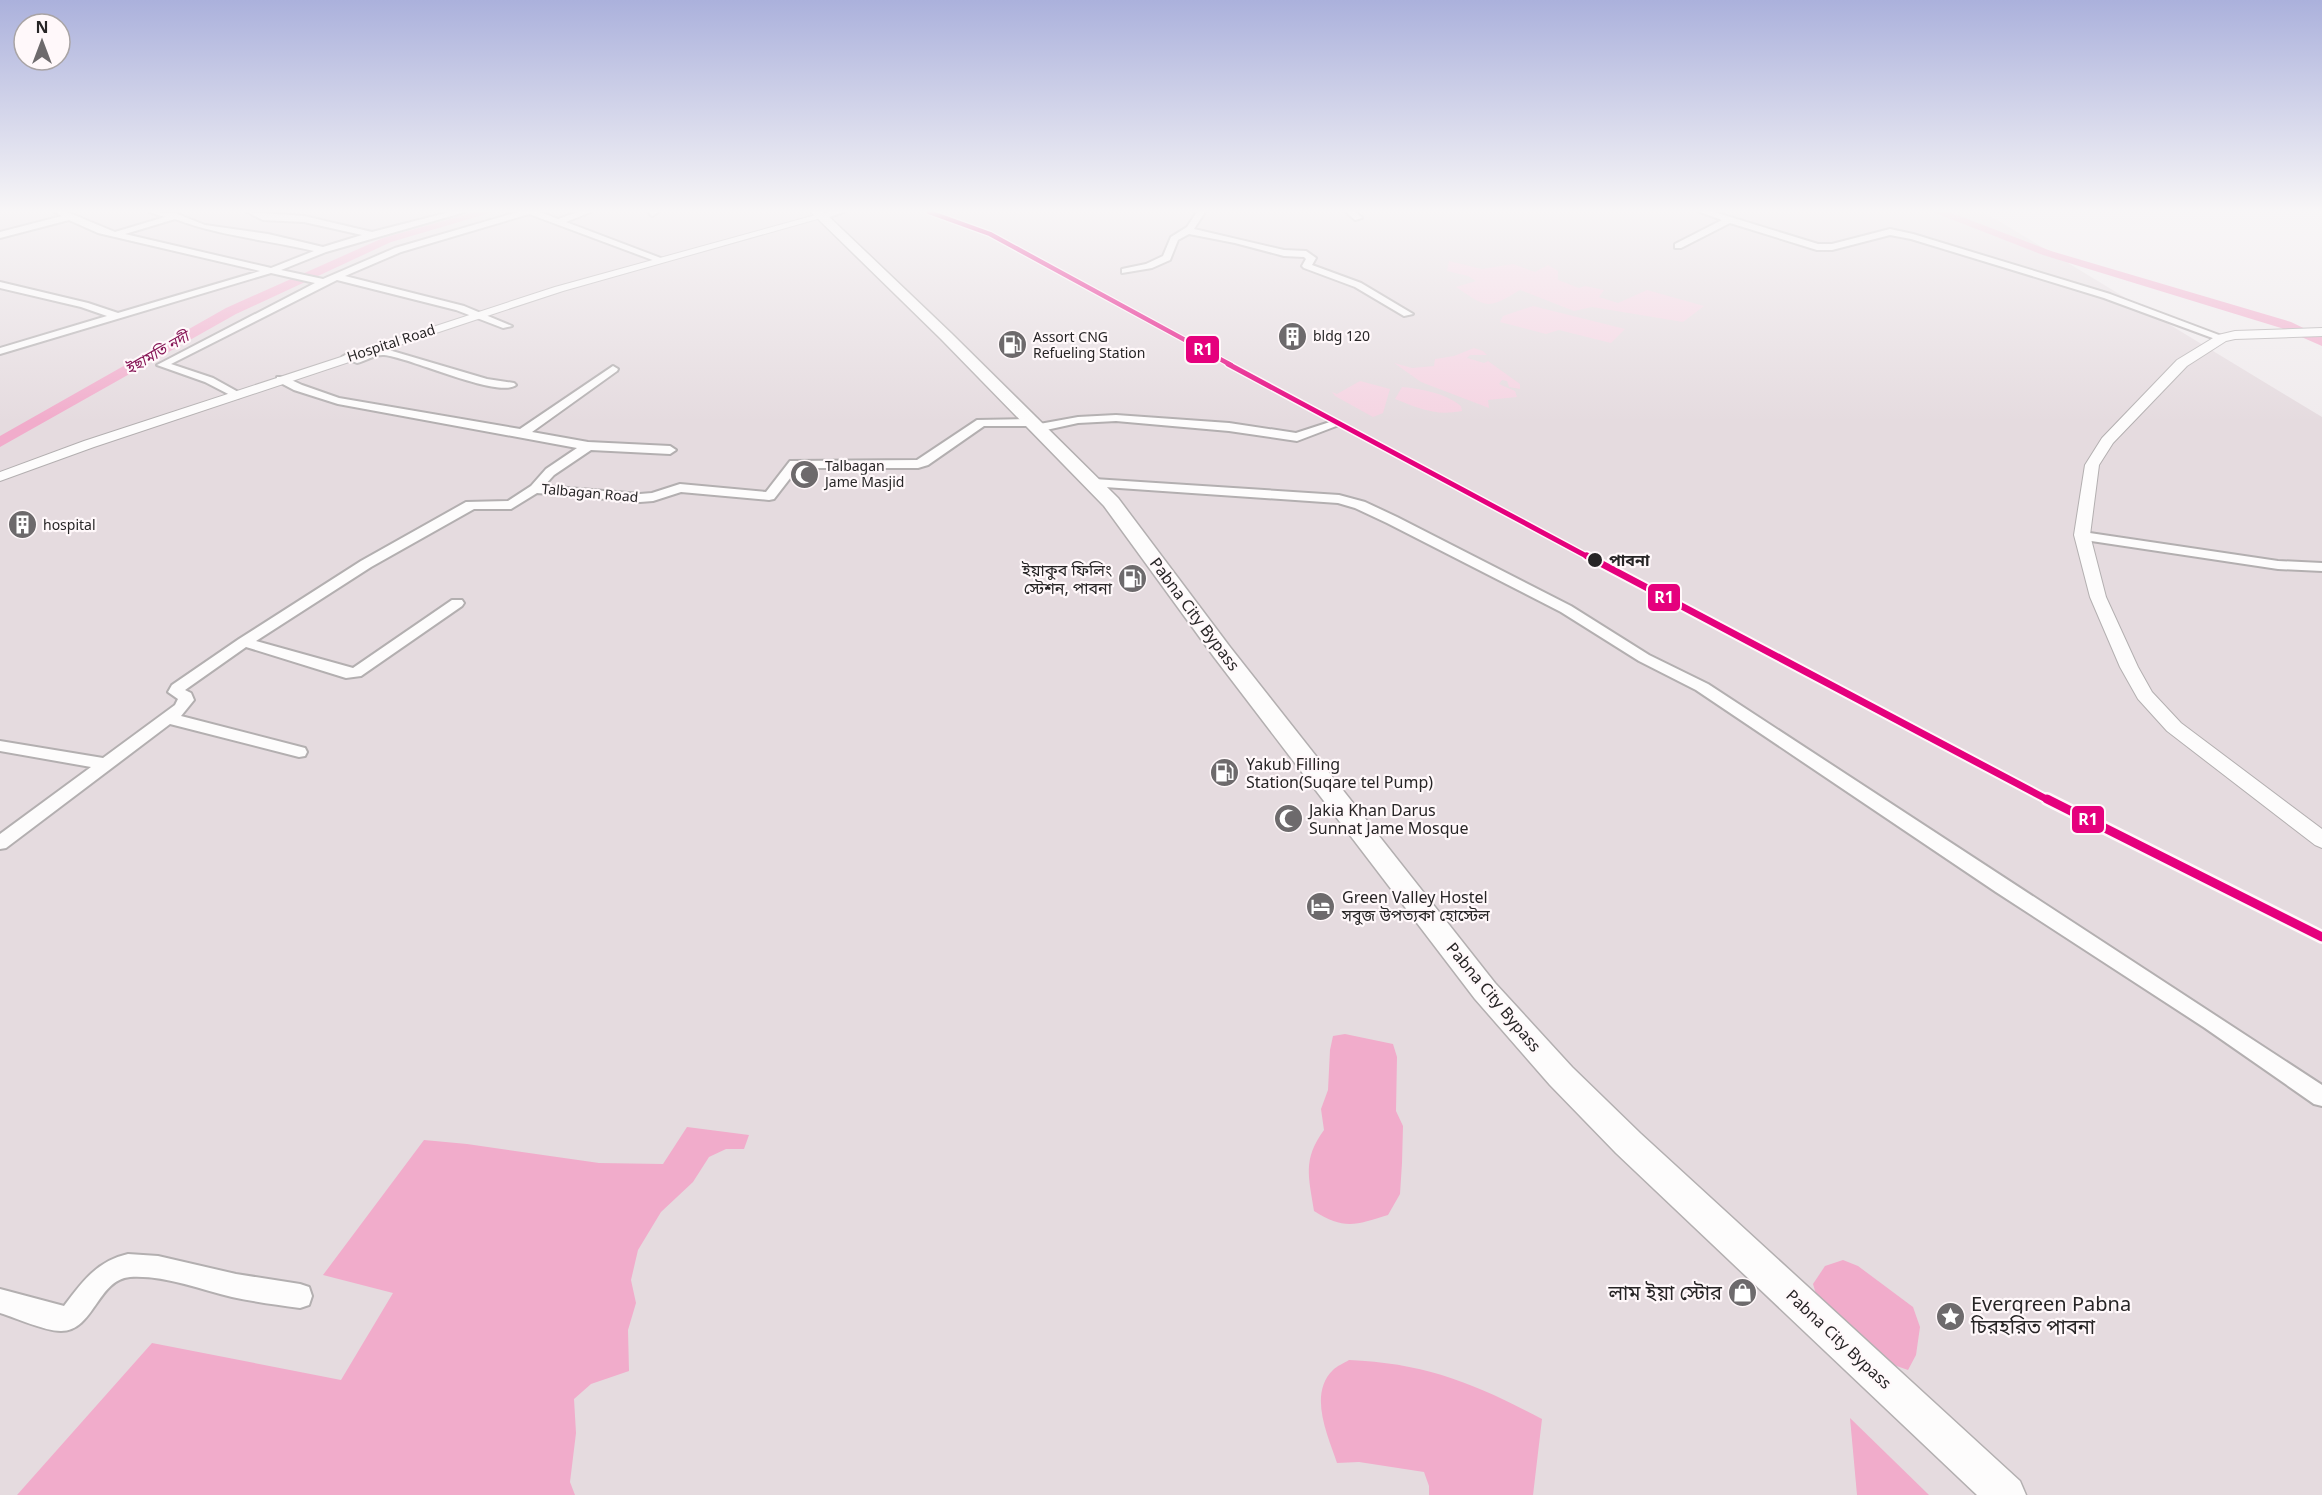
<svg xmlns="http://www.w3.org/2000/svg" width="2322" height="1495" font-family="'Noto Sans','Noto Sans Bengali',sans-serif">
  <style>
    .built { fill: #e5dbdf }
    .green { fill: #f5d4e2 }
    .water { fill: #f1accb }
    .lines { fill: none; stroke-linecap: round; stroke-linejoin: round }
    .river { fill: #f1accb; fill-rule: evenodd }
    .minor-casing { stroke: #b3afb0; stroke-width: 4 }
    .major-casing { stroke: #b3afb0; stroke-width: 2 }
    .highway-casing { stroke: #b3afb0; stroke-width: 3 }
    .minor { fill: #fdfcfc; fill-rule: evenodd }
    .major { fill: #fdfcfc; fill-rule: evenodd }
    .highway { fill: #fdfcfc; fill-rule: evenodd }
    .rail-1-far3-casing { stroke: #fff8fa; stroke-width: 7 }
    .rail-1-far2-casing { stroke: #fff8fa; stroke-width: 8 }
    .rail-1-far1-casing { stroke: #fff8fa; stroke-width: 11 }
    .rail-1-casing { stroke: #fff8fa; stroke-width: 14 }
    .rail-1-far3 { stroke: #e5007d; stroke-width: 4.5 }
    .rail-1-far2 { stroke: #e5007d; stroke-width: 5 }
    .rail-1-far1 { stroke: #e5007d; stroke-width: 7 }
    .rail-1 { stroke: #e5007d; stroke-width: 9 }
    .stop-dot { fill: #272526; stroke: #fff8fa; stroke-width: 2 }
    .labels { text-anchor: middle; stroke-width: 4.5; stroke-linejoin: round; paint-order: stroke }
    .far-poi-label { font-size: 14px; fill: #272526; stroke: #fff8fa; text-anchor: start }
    .far-street-label { font-size: 14px; fill: #272526; stroke: #fff8fa }
    .far-water-label { font-size: 15px; font-style: italic; fill: #871757; stroke: #fff8fa }
    .stop-label { font-size: 16px; font-weight: bold; fill: #272526; stroke: #fff8fa; text-anchor: start }
    .poi-label { font-size: 16px; fill: #272526; stroke: #fff8fa; text-anchor: start }
    .street-label { font-size: 16px; fill: #272526; stroke: #fff8fa }
    .near-poi-label { font-size: 20px; fill: #272526; stroke: #fff8fa; text-anchor: end }
    .line-badge { stroke: #fff8fa; stroke-width: 2 }
    .badge-label { font-size: 16px; text-anchor: middle; font-weight: bold; fill: #fff }
  </style>
  <rect width="100%" height="100%" fill="#f0ebed"/>
  <path class="built" d="M0,212H1984L2322,417V1495H0Z"/>
  <g class="green">
    <path d="M1449,261L1482,269L1513,264L1535,272L1548,265L1558,271V280L1579,288L1585,286L1604,290L1599,297L1618,303L1647,290L1704,306L1683,322L1592,307L1574,311L1520,290C1487,310 1487,308 1456,287L1476,281L1468,276L1447,271Z"/>
    <path d="M1533,306L1625,329L1611,343L1559,330L1546,334L1500,322L1503,316Z"/>
    <path d="M1474,348L1483,351L1487,355H1470L1467,358L1484,363L1488,361L1520,384V389L1509,387L1507,381L1502,380L1499,384L1515,391L1517,397L1488,400L1489,408L1421,382L1394,363L1412,368L1434,366L1435,359L1454,356Z"/>
    <path d="M1360,381L1390,389L1383,413L1373,417L1335,396L1332,392L1337,394Z"/>
    <path d="M1402,387C1422,389 1445,393 1461,406L1462,411C1435,416 1421,409 1395,399Z"/>
  </g>
  <g class="water">
    <path d="M1345,1034L1393,1044L1397,1057L1396,1111L1403,1126L1402,1163L1400,1194L1388,1215C1356,1225 1344,1230 1314,1211C1309,1177 1302,1160 1324,1130L1321,1109L1328,1090L1330,1050L1333,1036Z"/>
    <path d="M687,1127L749,1135L744,1149H726L709,1157L693,1182L661,1212L638,1250L631,1280L636,1303L628,1330L629,1371L591,1384L574,1399L576,1433L570,1482L575,1495H17L152,1343L341,1380L393,1293L323,1275L424,1140L467,1144L599,1163L663,1164Z"/>
    <path d="M1843,1260L1858,1266L1913,1307L1920,1327L1916,1355L1908,1370L1891,1364L1819,1304L1813,1284L1825,1266Z"/>
    <path d="M1349,1360C1425,1363 1476,1384 1542,1419L1533,1495H1429V1486L1424,1472L1359,1462L1337,1463C1328,1436 1308,1394 1333,1370C1337,1366 1344,1363 1349,1360Z"/>
    <path d="M1850,1418L1929,1495H1857Z"/>
  </g>
  <g class="lines">
    <g class="river">
      <path d="M475,212H493L391,242L236,314L0,447V436L226,308L383,238Z"/>
      <path d="M1933,212H1949L2051,251L2291,322L2322,337V346L2281,328L2043,255Z"/>
    </g>
    <defs>
      <g id="minor">
        <path d="M55,212H67L115,232L165,217L149,212L175,213L205,225L268,234L323,247L362,235L304,222L263,220L247,212L304,216L372,232L450,212H465L326,252L281,270L323,279L395,248L518,212H540L558,219L578,212H591L566,222L666,260L658,262L529,214L401,252L345,276L464,306L512,326L503,328L456,310L337,280L171,364L213,378L240,393V397L236,398L205,382L157,365L315,283L271,273L0,354V348L107,316L81,307L0,288V282L88,303L118,313L260,271L98,233L69,220L0,238V232L62,216ZM175,219C219,236 268,240 314,251L271,268L125,234Z"/>
        <path d="M648,212H658L652,216Z"/>
        <path d="M828,212H844L823,219L819,216Z"/>
        <path d="M1197,212H1205L1194,229L1284,250L1306,251L1316,258L1312,265L1361,283L1413,314L1404,316L1355,287L1304,268L1302,266L1306,259L1304,257L1284,256L1235,243L1189,234L1178,240L1170,260L1152,268L1122,273V269L1146,264L1163,256L1171,237L1187,227Z"/>
        <path d="M1346,212H1356L1362,218L1355,220Z"/>
        <path d="M1700,212H1714L1818,244H1832L1890,229L1913,234L2110,294L2227,338L2218,340L2104,298L1911,239L1890,235L1832,250H1817L1730,223L1681,248H1675V244L1722,220Z"/>
        <path d="M382,348L487,379L514,383L516,385C499,399 409,357 384,355C376,354 365,361 357,363L342,357L347,354L357,356Z"/>
        <path d="M613,366L618,369L617,371L532,432L588,442L670,446L676,450L670,454L591,450L554,475L544,486L640,494L652,493L680,484L766,492L790,461L917,460L977,420L1030,419L1034,421V425L1078,417L1116,415L1229,423L1296,433L1333,421L1339,425L1297,441L1229,431L1116,421L1078,423L1037,432L1033,430V426H984L928,465L918,468H798L774,499L769,500L681,492L653,501L640,502L537,493L511,509H474L371,567L256,641L353,668L452,600H462L464,603L462,606L361,676L346,678L246,647L185,690L191,693L194,700L181,716L305,748L307,752L305,756L299,757L170,724L6,848L0,849V834L91,767L0,751V741L103,758L175,705L178,699L168,692L172,685L239,639L361,561L466,502L508,501L531,486L546,469L577,448L338,404L294,390L277,381V377H285L302,385L339,398L520,429Z"/>
        <path d="M1094,479L1339,495L1365,502L1397,517L1571,606L1649,655L1708,684L2322,1085V1106L2314,1104L2205,1028L1996,892L1696,690L1639,661L1561,612L1387,523L1355,508L1338,503L1090,486L1088,483Z"/>
        <path d="M2083,532L2278,561L2322,563V571L2278,569L2078,539L2076,536Z"/>
        <path d="M128,1254L158,1256L236,1274L300,1284L309,1287L312,1296L309,1305L300,1308C277,1305 255,1302 232,1297C199,1289 164,1275 130,1277C97,1280 94,1331 61,1331C44,1331 17,1318 0,1313V1289L64,1306C82,1282 97,1261 128,1254Z"/>
      </g>
      <g id="major">
        <path d="M819,214L828,216L563,291L481,318L94,447L0,481V472L84,441L555,287Z"/>
        <path d="M2322,328V336L2235,339L2226,341L2187,366L2113,443L2099,465L2090,535L2106,597L2138,667L2152,692L2181,723L2322,829V848L2315,845L2167,731L2138,699L2120,667L2090,597L2074,535L2085,465L2102,438L2177,360L2218,335L2235,331Z"/>
      </g>
      <path id="highway" d="M811,212H824L951,333L1118,498L1230,647L1495,983L1572,1067L1640,1133L2020,1481L2026,1495H1977L1616,1153L1550,1085L1475,999L1214,657L1104,506L941,339Z"/>
    </defs>
    <use href="#minor" class="minor-casing"/>
    <use href="#major" class="major-casing"/>
    <use href="#highway" class="highway-casing"/>
    <use href="#minor" class="minor"/>
    <use href="#major" class="major"/>
    <use href="#highway" class="highway"/>
    <defs>
      <path id="rail-1-far3" d="M929,212L990,234L1231,365"/>
      <path id="rail-1-far2" d="M1228,364L1590,558"/>
      <path id="rail-1-far1" d="M1587,556L2050,801"/>
      <path id="rail-1" d="M2047,799L2322,937"/>
    </defs>
    <use href="#rail-1-far3" class="rail-1-far3-casing"/>
    <use href="#rail-1-far2" class="rail-1-far2-casing"/>
    <use href="#rail-1-far1" class="rail-1-far1-casing"/>
    <use href="#rail-1" class="rail-1-casing"/>
    <use href="#rail-1-far3" class="rail-1-far3"/>
    <use href="#rail-1-far2" class="rail-1-far2"/>
    <use href="#rail-1-far1" class="rail-1-far1"/>
    <use href="#rail-1" class="rail-1"/>
  </g>
  <linearGradient id="sky" x2="0" y2="1"><stop stop-color="#abb1dc"/><stop offset="0.5" stop-color="#f8f6f7"/><stop offset="1" stop-color="#f8f6f7" stop-opacity="0"/></linearGradient>
  <rect width="2322" height="422" fill="url(#sky)"/>
  <defs>
    <symbol id="building-disc" viewBox="-11 -11 22 22"><circle r="9.5" fill="#6d6a6c" stroke="#fff8fa"/><path d="M-4-6H4V6H1V3H-1V6H-4ZM-2.5-4.3h1.7v1.8h-1.7ZM.8-4.3h1.7v1.8H.8ZM-2.5-1h1.7V.8h-1.7ZM.8-1h1.7V.8H.8Z" fill="#fff"/></symbol>
    <symbol id="fuel-disc" viewBox="-11 -11 22 22"><circle r="9.5" fill="#6d6a6c" stroke="#fff8fa"/><path d="M-5.5-6h7V0h2V4h1.3V-2.5L3-4.5l.8-.8L6-3V5H2.5V1h-1V6h-7ZM-4.2-4.7v3.2H.2V-4.7Z" fill="#fff"/></symbol>
    <symbol id="mosque-disc" viewBox="-11 -11 22 22"><circle r="9.5" fill="#6d6a6c" stroke="#fff8fa"/><path d="M3.5-4.9A6 6 0 1 0 3.5 4.9A5 5 0 1 1 3.5-4.9Z" fill="#fff"/></symbol>
    <symbol id="hotel-disc" viewBox="-11 -11 22 22"><circle r="9.5" fill="#6d6a6c" stroke="#fff8fa"/><path d="M-6-4.5h1.5V1H6V5H4.5V3h-9V5H-6ZM-4 0a1.8 1.8 0 1 1 3.6 0ZM.5 0V-2.5h3Q6-2.5 6 0Z" fill="#fff"/></symbol>
    <symbol id="shop-disc" viewBox="-11 -11 22 22"><circle r="9.5" fill="#6d6a6c" stroke="#fff8fa"/><path d="M-5-2.5h2.3a2.7 3.5 0 0 1 5.4 0H5L5.5 6h-11ZM-1.5-2.5h3a1.5 2.3 0 0 0-3 0Z" fill="#fff"/></symbol>
    <symbol id="sight-disc" viewBox="-11 -11 22 22"><circle r="9.5" fill="#6d6a6c" stroke="#fff8fa"/><path d="M0-6L1.8-2.2L6-1.7L2.9 1.2L3.7 5.4L0 3.3L-3.7 5.4L-2.9 1.2L-6-1.7L-1.8-2.2Z" fill="#fff"/></symbol>
  </defs>
  <g fill-rule="evenodd">
    <use href="#building-disc" x="1276" y="320" width="33" height="33"/>
    <use href="#fuel-disc" x="996" y="328" width="33" height="33"/>
    <use href="#mosque-disc" x="788" y="458" width="33" height="33"/>
    <use href="#building-disc" x="6" y="508" width="33" height="33"/>
    <use href="#fuel-disc" x="1116" y="562" width="33" height="33"/>
    <use href="#fuel-disc" x="1208" y="756" width="33" height="33"/>
    <use href="#mosque-disc" x="1272" y="802" width="33" height="33"/>
    <use href="#hotel-disc" x="1304" y="890" width="33" height="33"/>
    <use href="#shop-disc" x="1726" y="1276" width="33" height="33"/>
    <use href="#sight-disc" x="1934" y="1300" width="33" height="33"/>
  </g>
  <circle class="stop-dot" cx="1595" cy="560" r="8"/>
  <g class="labels">
    <g class="far-poi-label">
      <text x="1313" y="341">bldg 120</text>
      <text x="1033" y="342">Assort CNG<tspan x="1033" dy="16">Refueling Station</tspan></text>
      <text x="825" y="471">Talbagan<tspan x="825" dy="16">Jame Masjid</tspan></text>
      <text x="43" y="530">hospital</text>
    </g>
    <g class="far-street-label">
      <text transform="translate(391 343) rotate(-18)" y="5">Hospital Road</text>
      <text transform="translate(590 493) rotate(5)" y="5">Talbagan Road</text>
    </g>
    <g class="far-water-label">
      <text transform="translate(157 353) rotate(-30)" y="5">ইছামতি নদী</text>
    </g>
    <g class="stop-label">
      <text x="1609" y="566">পাবনা</text>
    </g>
    <g class="poi-label">
      <text x="1112" y="576" text-anchor="end">ইয়াকুব ফিলিং<tspan x="1112" dy="18">স্টেশন, পাবনা</tspan></text>
      <text x="1246" y="770">Yakub Filling<tspan x="1246" dy="18">Station(Suqare tel Pump)</tspan></text>
      <text x="1309" y="816">Jakia Khan Darus<tspan x="1309" dy="18">Sunnat Jame Mosque</tspan></text>
      <text x="1342" y="903">Green Valley Hostel<tspan x="1342" dy="18">সবুজ উপত্যকা হোস্টেল</tspan></text>
    </g>
    <g class="street-label">
      <text transform="translate(1195 614) rotate(53)" y="6">Pabna City Bypass</text>
      <text transform="translate(1494 997) rotate(50)" y="6">Pabna City Bypass</text>
      <text transform="translate(1839 1339) rotate(43)" y="6">Pabna City Bypass</text>
    </g>
    <g class="near-poi-label">
      <text x="1722" y="1300">লাম ইয়া স্টোর</text>
      <text x="1971" y="1311" text-anchor="start">Evergreen Pabna<tspan x="1971" dy="23">চিরহরিত পাবনা</tspan></text>
    </g>
  </g>
  <g class="line-badge">
    <rect x="1185" y="335" width="35" height="29" rx="6" fill="#e5007d"/>
    <rect x="1647" y="583" width="34" height="29" rx="6" fill="#e5007d"/>
    <rect x="2071" y="805" width="34" height="29" rx="6" fill="#e5007d"/>
  </g>
  <g class="badge-label">
    <text x="1203" y="355">R1</text>
    <text x="1664" y="603">R1</text>
    <text x="2088" y="825">R1</text>
  </g>
  <g transform="translate(42 42)"><circle r="28" fill="#fff8fa" stroke="#a9a4a5" stroke-width="1.5"/>
  <path d="M0-4.5L10 22L0 15L-10 22Z" fill="#6d6a6c"/>
  <text y="-9" font-size="16" font-weight="bold" text-anchor="middle" fill="#272526">N</text>
  </g>
</svg>
